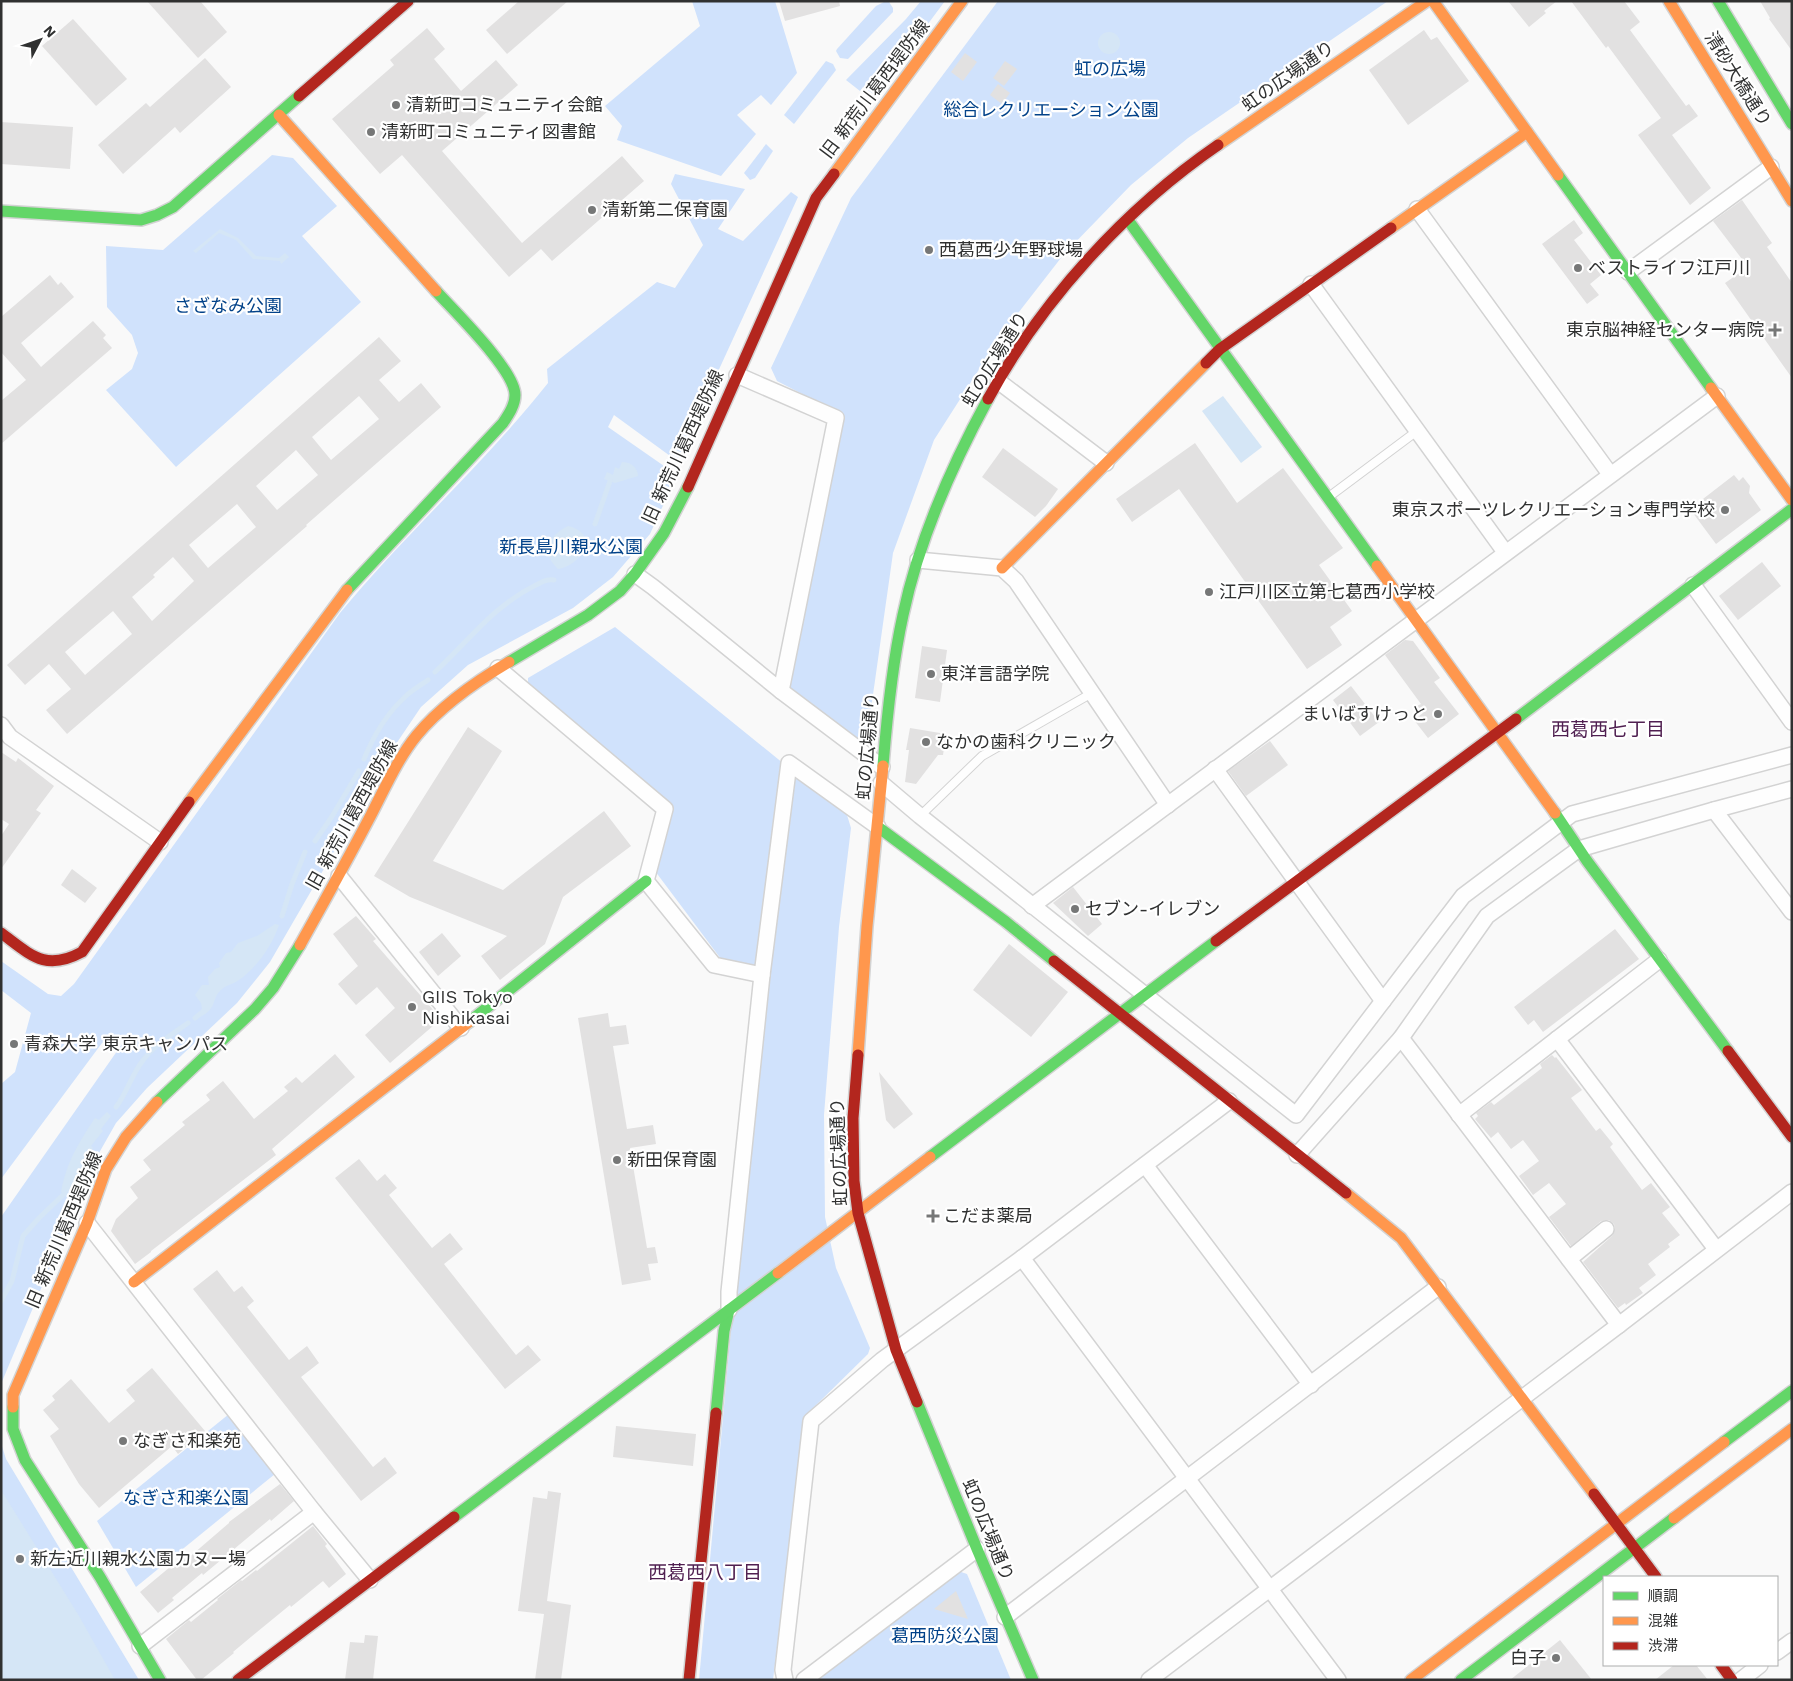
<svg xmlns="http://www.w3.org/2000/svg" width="1793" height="1681" font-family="'Work Sans','Noto Sans JP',sans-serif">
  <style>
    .green { fill: #d0e2fc }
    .water { fill: #d5e6f6 }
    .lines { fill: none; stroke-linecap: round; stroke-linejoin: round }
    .stream { stroke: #d5e6f6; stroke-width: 5 }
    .building { fill: #e2e1e1; fill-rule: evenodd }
    .lane-casing { stroke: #d3d3d3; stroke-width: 10 }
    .street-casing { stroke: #d3d3d3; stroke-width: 18 }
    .fast-casing { stroke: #d3d3d3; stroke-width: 14 }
    .slow-casing { stroke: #d3d3d3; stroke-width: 14 }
    .jam-casing { stroke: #d3d3d3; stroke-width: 14 }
    .lane { stroke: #fefefe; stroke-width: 8 }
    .street { stroke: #fefefe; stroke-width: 15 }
    .fast { stroke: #63d668; stroke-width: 11 }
    .slow { stroke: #ff974d; stroke-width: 11 }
    .jam { stroke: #b3261e; stroke-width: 11 }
    .poi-dot { fill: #767777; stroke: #fff; stroke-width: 2 }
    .labels { text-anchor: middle; stroke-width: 4.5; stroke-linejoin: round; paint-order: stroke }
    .park-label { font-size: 18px; fill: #024289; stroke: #fff }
    .street-label { font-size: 18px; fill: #303131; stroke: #fff }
    .poi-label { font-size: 18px; fill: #303131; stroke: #fff; text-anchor: start }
    .neighbourhood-label { font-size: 19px; fill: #502051; stroke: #fff }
  </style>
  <rect width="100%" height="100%" fill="#f9f9f9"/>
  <g class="green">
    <path d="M692,1H775L797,73L771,105L761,95L737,115L756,134L721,176L617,140L622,126L605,106L700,26Z"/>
    <path d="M921,1H945L875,95L863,87L860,91L846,80L906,19Z"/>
    <path d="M998,1H1388L1188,138L1131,185L1064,254L1001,335L934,440L893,553L868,730L866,742L863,745L781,691L843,415L777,381L771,368L851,198Z"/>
    <path d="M884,2H889L893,8V12L848,59L840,58L836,51L837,49L876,6Z"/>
    <path d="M826,61L833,64L836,70L794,124L784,115Z"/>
    <path d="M766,144L773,151L755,178L750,180L744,173Z"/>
    <path d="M272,155L293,158L337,206L302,236L361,302L176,467L106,390L132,369L138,353L132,335L107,307L106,246L163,250Z"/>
    <path d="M675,174L745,189L718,229L743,241L791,192L798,197L677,461L614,415L608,427L677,475L650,534L613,577L573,608L468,665L421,707L398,741L270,962L237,1003L147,1088L116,1123L95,1160L1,1384V1217L129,1034L102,1043L1,1179V1084L15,1072L31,1013L1,990V961L48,994L61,996L74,984L340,613C406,533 484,464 548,383L547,369L657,282L675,288L703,245L671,184Z"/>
    <path d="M615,627L847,815L851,828L839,927L824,1115L825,1217L836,1268L870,1348L868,1354L805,1416L773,1680H699L764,968L721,959L655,871L672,805L528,686V678Z"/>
    <path d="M229,1414L275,1474L136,1587L97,1521Z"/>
    <path d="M1,1443L6,1459L139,1680H1Z"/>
    <path d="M958,1571L967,1574L1011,1680H815Z"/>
  </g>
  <g class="water">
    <circle cx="1109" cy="43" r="11"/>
    <path d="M220,229L238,238L256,256L279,258L285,253L289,257L281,264L280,261L253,259L236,240L219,233L196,253L193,251Z"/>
    <path d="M1223,396L1262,447L1241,463L1202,411Z"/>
    <path d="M622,462C631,462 638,468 638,476L615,483L604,479L607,472L613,475L615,467L619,469Z"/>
    <path d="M568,526C601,534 582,565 558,569C540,552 548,536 568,526Z"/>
    <path d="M275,924L279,925C272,946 257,967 239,980C234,984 226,985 222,989C211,998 218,1007 202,1016L199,1012L202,1009L201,1003L195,995L202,985H209L208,977L215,969L220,967L219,963L226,953L231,952L238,943L257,936Z"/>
    <path d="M107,1112L111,1116L101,1129L103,1131L91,1146L93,1148L83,1163L85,1165L66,1195L61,1192C67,1161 78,1144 95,1118L99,1120Z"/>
    <path d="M1,1490L79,1616L115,1680H1Z"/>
  </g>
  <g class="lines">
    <g class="stream">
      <path d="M595,524L610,481"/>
      <path d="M435,672C469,641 493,606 536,585C542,582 546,579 554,580"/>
      <path d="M364,759C373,737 387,713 406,696C412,690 421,685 428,680"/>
      <path d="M315,841L331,818L359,771"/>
      <path d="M282,916L292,884L305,852"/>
      <path d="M195,1018L200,1014"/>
      <path d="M116,1107C126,1094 131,1077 141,1063C153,1046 171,1035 188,1023"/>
      <path d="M1,1301L12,1281L23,1236L39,1218L64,1194"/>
    </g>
  </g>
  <g class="building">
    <path d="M147,1H200L227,32L198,58Z"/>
    <path d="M519,1H568L507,54L486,30Z"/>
    <path d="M779,1H839L840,6L785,21Z"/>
    <path d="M1508,1H1557L1544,11L1546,13L1529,27Z"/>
    <path d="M1571,1H1624L1640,22L1630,30L1686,106L1689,104L1698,116L1672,135L1711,188L1690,205L1638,135L1661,118L1608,46L1606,48Z"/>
    <path d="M1760,1H1792V51L1769,19L1770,18Z"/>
    <path d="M73,19L127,79L96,106L42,46Z"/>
    <path d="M427,28L445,49L434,59L461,91L496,60L518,85L442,151L522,243L622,156L644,181L552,261L541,249L509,277L402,155L380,174L332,119L394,65L390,60Z"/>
    <path d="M1424,30L1431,40L1437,37L1469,81L1408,125L1369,70Z"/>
    <path d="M965,53L977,62L963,81L951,72Z"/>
    <path d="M205,58L231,87L180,133L175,127L123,174L98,145L146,103L150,107Z"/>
    <path d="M1005,61L1017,69L1004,86L993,78Z"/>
    <path d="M998,84L1010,93L1002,104L990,95Z"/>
    <path d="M1,122L73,127L70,169L1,164Z"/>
    <path d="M1742,200L1772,243L1767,247L1792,283V378L1725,283L1748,267L1713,221Z"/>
    <path d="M1574,220L1583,233L1574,240L1601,275L1590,284L1599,295L1587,304L1542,244Z"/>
    <path d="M50,275L58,285L61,282L74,297L21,343L41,367L93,321L106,335L103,338L112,348L1,444V401L26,380L1,352V317Z"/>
    <path d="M379,337L401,361L379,380L399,402L421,383L441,407L306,525L307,526L67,734L46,710L71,689L49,664L25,685L7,665ZM359,396L379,419L331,460L312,437ZM296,450L318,475L277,510L256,486ZM237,504L256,527L208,568L189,545ZM173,557L194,581L152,621L132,597L155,577L153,575ZM113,611L132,634L85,675L65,652Z"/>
    <path d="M1195,443L1237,503L1283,468L1343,548L1319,565L1352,611L1330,627L1342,645L1307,669L1179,489L1132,522L1116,499Z"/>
    <path d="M1003,448L1058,489L1046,506L1035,517L982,477Z"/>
    <path d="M1734,475L1739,481L1743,477L1750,486L1749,493L1761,510L1716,544L1690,509Z"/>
    <path d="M1762,562L1781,586L1738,620L1719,596Z"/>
    <path d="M1405,640L1413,641L1440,678L1434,682L1459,714L1428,738L1414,720L1423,713L1417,706L1421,704L1385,655Z"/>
    <path d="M922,646L947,650L940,702L915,698Z"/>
    <path d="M1351,686L1379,722L1360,736L1333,700Z"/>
    <path d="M468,727L502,751L433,861L503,890L604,811L631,846L563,897L545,944L500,980L481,956L507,936L410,897L374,876Z"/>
    <path d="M910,728L946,734L943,755H938L916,784L905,782L909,750H906Z"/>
    <path d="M1270,741L1288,765L1246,796L1228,771Z"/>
    <path d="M1,752L16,762L18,758L54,786L36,810L41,813L1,869V836L9,824L1,819Z"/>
    <path d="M72,869L97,888L85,903L61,885Z"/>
    <path d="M1073,887L1102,924L1088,936L1053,903Z"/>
    <path d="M356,916L376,939L373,941L441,1019L390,1063L365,1035L395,1008L377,987L356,1005L338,984L358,966L333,934Z"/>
    <path d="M1615,929L1639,959L1543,1032L1534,1020L1528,1025L1514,1007Z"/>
    <path d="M442,933L461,956L438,976L419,952Z"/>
    <path d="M1009,944L1068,992L1031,1037L973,990Z"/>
    <path d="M608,1013L610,1027L626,1025L629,1044L613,1046L627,1129L653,1125L656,1144L630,1148L647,1248L655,1247L658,1263L648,1264L651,1280L622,1285L578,1018Z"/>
    <path d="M335,1054L355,1077L272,1149L276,1155L151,1251V1252L135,1264L111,1231L116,1219L138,1198L130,1187L151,1170L143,1160L185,1125L182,1122L210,1100L206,1095L223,1081L254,1119L288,1091L284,1087L296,1077L302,1083Z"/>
    <path d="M1552,1055L1555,1058L1556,1057L1582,1090L1571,1098L1596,1131L1600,1128L1613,1144L1610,1147L1642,1190L1651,1183L1670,1207L1662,1213L1680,1235L1668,1244L1670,1247L1648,1264L1656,1275L1639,1288L1643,1293L1626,1305L1625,1303L1618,1308L1583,1262L1612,1236L1615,1228L1614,1224L1609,1220L1601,1221L1571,1246L1549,1217L1566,1204L1549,1183L1533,1195L1519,1176L1539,1161L1523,1140L1511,1149L1498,1132L1491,1138L1475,1119L1478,1116L1476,1113L1491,1102L1494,1105L1542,1068L1540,1064Z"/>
    <path d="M879,1072L913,1114L894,1129L886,1120Z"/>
    <path d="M359,1159L377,1181L385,1174L397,1188L389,1195L432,1248L450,1233L463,1249L444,1264L516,1355L528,1345L541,1360L505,1389L335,1178Z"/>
    <path d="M217,1270L234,1292L242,1286L254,1301L247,1307L289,1360L307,1346L319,1363L301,1377L373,1467L385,1457L397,1473L361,1501L193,1289Z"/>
    <path d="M152,1368L205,1431L178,1454L172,1446L99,1508L79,1484L50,1436L59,1429L43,1410L55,1400L52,1396L71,1379L109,1423L135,1401L126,1390Z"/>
    <path d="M616,1426L696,1434L693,1466L613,1457Z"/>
    <path d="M280,1484L294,1501L271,1521L270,1519L203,1575L202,1573L172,1598L174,1600L158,1613L140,1592L170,1567L171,1569L185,1558L186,1560L229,1523V1522Z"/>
    <path d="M548,1491L561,1493L547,1601L571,1605L561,1680H535L544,1614L518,1611L533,1497L547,1499Z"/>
    <path d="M313,1526L327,1544L325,1546L346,1574L329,1588L323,1581L291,1607L290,1605L257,1632L233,1652L234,1653L201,1680H197L166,1639L189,1620L191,1622L218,1600L217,1599L241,1580L242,1581L256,1570L257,1571Z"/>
    <path d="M956,1591L968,1619L934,1609Z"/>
    <path d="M365,1635L378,1636L373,1680H345L350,1642L364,1643Z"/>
    <path d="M1560,1640L1592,1680H1510Z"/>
    <path d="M1674,1665H1696L1708,1680H1655Z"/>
  </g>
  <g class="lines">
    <defs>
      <g id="lane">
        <path d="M1330,496L1417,431"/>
        <path d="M920,816L982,756L1092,693"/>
      </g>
      <g id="street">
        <path d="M1417,209L1610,474"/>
        <path d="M1628,272L1771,167"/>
        <path d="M1311,284L1505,552"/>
        <path d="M737,375L836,418L781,691"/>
        <path d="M998,381L1106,463"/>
        <path d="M918,560L1002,568L1016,581L1168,805"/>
        <path d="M635,574L653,587L781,691L882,767"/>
        <path d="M1693,585L1792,722"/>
        <path d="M498,668L665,809L646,881L714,965L762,975"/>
        <path d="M1,725L10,737L160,842"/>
        <path d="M1215,769L1383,1001"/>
        <path d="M881,783L920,816L1296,1115L1463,896L1572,814L1792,755"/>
        <path d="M1714,810L1792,912"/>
        <path d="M339,876L461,1028"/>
        <path d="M1032,906L1717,396"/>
        <path d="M1401,1038L1619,1325"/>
        <path d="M1557,1039L1716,1249"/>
        <path d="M1459,1115L1659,960"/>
        <path d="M1297,1155L1401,1038L1487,916L1579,849L1714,810L1792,789"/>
        <path d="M1145,1165L1311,1385"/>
        <path d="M87,1223L314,1512L370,1580"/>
        <path d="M1022,1258L1338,1680"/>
        <path d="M1569,1259L1606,1229"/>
        <path d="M729,1310V1292L762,975L789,763L878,827"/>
        <path d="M1005,1617L1438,1287"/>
        <path d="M140,1646L314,1512"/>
        <path d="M1777,1652L1792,1641"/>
        <path d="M785,1680L783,1670L811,1421L882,1360L1022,1258L1229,1101"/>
        <path d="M804,1680L977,1549"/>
        <path d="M1149,1680L1619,1325L1792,1192"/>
        <path d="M1741,1680L1760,1665"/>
      </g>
      <g id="fast">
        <path d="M1718,1L1792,124"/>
        <path d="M1558,175L1711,388"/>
        <path d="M1,211L141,220L157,215L173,207L299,96"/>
        <path d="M1128,220L1377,566"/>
        <path d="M347,590L503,423C509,414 515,405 515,395C515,370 454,311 436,291"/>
        <path d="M509,662L588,615L620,591L635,574L664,533L688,487"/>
        <path d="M1516,719L1792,509"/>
        <path d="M883,766C887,715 892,665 903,615C919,539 951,467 988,399"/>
        <path d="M1555,813L1587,861L1728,1051"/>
        <path d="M878,827L1006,922L1054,961"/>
        <path d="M469,1022L646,881"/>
        <path d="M157,1102L255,1009L273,988L300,945"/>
        <path d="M930,1157L1216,941"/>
        <path d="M917,1402L977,1549L1033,1680"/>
        <path d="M13,1407V1429L25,1460L100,1577L160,1680"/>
        <path d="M716,1413L724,1331L729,1310"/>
        <path d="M1724,1442L1792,1391"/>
        <path d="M454,1517L778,1273"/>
        <path d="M1461,1680L1674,1518"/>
      </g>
      <g id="slow">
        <path d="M1433,1L1558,175"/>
        <path d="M1669,1L1792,201"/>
        <path d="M279,115L436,291"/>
        <path d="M1218,145L1427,1"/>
        <path d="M834,174L962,1"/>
        <path d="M1391,228L1527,132"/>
        <path d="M1711,388L1792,500"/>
        <path d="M1377,566L1555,813"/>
        <path d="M1002,568L1206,363"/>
        <path d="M189,802L347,590"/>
        <path d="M300,945C324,902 348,859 371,815C385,788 398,758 417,735C442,705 475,682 509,662"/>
        <path d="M858,1055L867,926L883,766"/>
        <path d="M1346,1193L1401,1238L1594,1494"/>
        <path d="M778,1273L930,1157"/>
        <path d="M134,1282L469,1022"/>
        <path d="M13,1407V1395L87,1223L106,1169L126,1137L157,1102"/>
        <path d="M1674,1518L1792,1429"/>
        <path d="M1411,1680L1724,1442"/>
      </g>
      <g id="jam">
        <path d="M299,96L408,1"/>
        <path d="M1206,363L1220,349L1391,228"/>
        <path d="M988,399C1042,300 1125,209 1218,145"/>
        <path d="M688,487L816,198L834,174"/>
        <path d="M1,933C31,955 45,972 82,952L189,802"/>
        <path d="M1216,941L1516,719"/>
        <path d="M1054,961L1346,1193"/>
        <path d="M1728,1051L1792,1137"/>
        <path d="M858,1055L853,1118L854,1181L858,1213L896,1350L917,1402"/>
        <path d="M1594,1494L1656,1577"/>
        <path d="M1721,1665L1732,1680"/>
        <path d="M238,1680L454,1517"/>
        <path d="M689,1680L716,1413"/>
      </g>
    </defs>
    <use href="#lane" class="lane-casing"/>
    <use href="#street" class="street-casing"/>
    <use href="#fast" class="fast-casing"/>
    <use href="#slow" class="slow-casing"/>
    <use href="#jam" class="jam-casing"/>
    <use href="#lane" class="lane"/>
    <use href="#street" class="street"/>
    <use href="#fast" class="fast"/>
    <use href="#slow" class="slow"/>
    <use href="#jam" class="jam"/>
  </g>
  <g class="poi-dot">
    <circle cx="396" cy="105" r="5"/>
    <circle cx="371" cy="132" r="5"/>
    <circle cx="592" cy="210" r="5"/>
    <circle cx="929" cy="250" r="5"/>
    <circle cx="1578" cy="268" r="5"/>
    <path d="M1772.5 322.5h5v5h5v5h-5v5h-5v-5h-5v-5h5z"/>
    <circle cx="1725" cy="510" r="5"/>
    <circle cx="1209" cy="592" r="5"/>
    <circle cx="931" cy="674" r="5"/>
    <circle cx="1438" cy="714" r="5"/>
    <circle cx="926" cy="742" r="5"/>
    <circle cx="1075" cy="909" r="5"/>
    <circle cx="412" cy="1007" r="5"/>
    <circle cx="14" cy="1044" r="5"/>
    <circle cx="617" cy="1160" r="5"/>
    <path d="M930.5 1208.5h5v5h5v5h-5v5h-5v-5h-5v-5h5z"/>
    <circle cx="123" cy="1441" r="5"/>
    <circle cx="20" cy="1559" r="5"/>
    <circle cx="1556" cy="1658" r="5"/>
  </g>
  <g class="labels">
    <g class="park-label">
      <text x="1110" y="75">虹の広場</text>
      <text x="1051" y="116">総合レクリエーション公園</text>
      <text x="228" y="312">さざなみ公園</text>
      <text x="571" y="553">新長島川親水公園</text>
      <text x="186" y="1504">なぎさ和楽公園</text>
      <text x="945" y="1642">葛西防災公園</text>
    </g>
    <g class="street-label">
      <text transform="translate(1288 76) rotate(-35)" y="6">虹の広場通り</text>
      <text transform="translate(1738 79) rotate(58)" y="6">清砂大橋通り</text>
      <text transform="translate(875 89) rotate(-53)" y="6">旧 新荒川葛西堤防線</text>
      <text transform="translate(995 359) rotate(-58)" y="6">虹の広場通り</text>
      <text transform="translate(683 447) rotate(-65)" y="6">旧 新荒川葛西堤防線</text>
      <text transform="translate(868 746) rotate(-85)" y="6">虹の広場通り</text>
      <text transform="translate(352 815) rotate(-61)" y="6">旧 新荒川葛西堤防線</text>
      <text transform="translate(839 1152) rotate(-92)" y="6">虹の広場通り</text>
      <text transform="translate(64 1230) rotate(-67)" y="6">旧 新荒川葛西堤防線</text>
      <text transform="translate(988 1530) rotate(68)" y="6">虹の広場通り</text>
    </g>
    <g class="poi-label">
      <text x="406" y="111">清新町コミュニティ会館</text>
      <text x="381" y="138">清新町コミュニティ図書館</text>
      <text x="602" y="216">清新第二保育園</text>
      <text x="939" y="256">西葛西少年野球場</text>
      <text x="1588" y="274">ベストライフ江戸川</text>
      <text x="1764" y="336" text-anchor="end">東京脳神経センター病院</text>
      <text x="1715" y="516" text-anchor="end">東京スポーツレクリエーション専門学校</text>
      <text x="1219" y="598">江戸川区立第七葛西小学校</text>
      <text x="941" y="680">東洋言語学院</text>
      <text x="1428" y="720" text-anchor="end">まいばすけっと</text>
      <text x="936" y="748">なかの歯科クリニック</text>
      <text x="1085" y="915">セブン-イレブン</text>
      <text x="422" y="1003">GIIS Tokyo<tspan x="422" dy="21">Nishikasai</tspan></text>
      <text x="24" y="1050">青森大学 東京キャンパス</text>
      <text x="627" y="1166">新田保育園</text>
      <text x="943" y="1222">こだま薬局</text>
      <text x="133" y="1447">なぎさ和楽苑</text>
      <text x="30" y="1565">新左近川親水公園カヌー場</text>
      <text x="1546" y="1664" text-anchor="end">白子</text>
    </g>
    <g class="neighbourhood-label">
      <text x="1608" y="736">西葛西七丁目</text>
      <text x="705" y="1579">西葛西八丁目</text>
    </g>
  </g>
  <rect width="1793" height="1681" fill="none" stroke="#303131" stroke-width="5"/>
  <rect x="1603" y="1576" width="175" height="90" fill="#ffffff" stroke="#acadad"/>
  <rect x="1613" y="1592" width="25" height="8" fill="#63d668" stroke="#acadad"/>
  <text x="1648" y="1601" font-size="15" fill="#303131">順調</text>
  <rect x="1613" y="1617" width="25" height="8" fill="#ff974d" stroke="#acadad"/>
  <text x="1648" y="1626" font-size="15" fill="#303131">混雑</text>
  <rect x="1613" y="1642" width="25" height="8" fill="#b3261e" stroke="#acadad"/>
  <text x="1648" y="1651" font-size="15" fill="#303131">渋滞</text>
  <g transform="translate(40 40) rotate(49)" stroke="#ffffff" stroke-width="4" paint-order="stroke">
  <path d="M0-4L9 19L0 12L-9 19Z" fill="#303131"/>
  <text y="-8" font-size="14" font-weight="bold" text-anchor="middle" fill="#303131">N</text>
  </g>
</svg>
